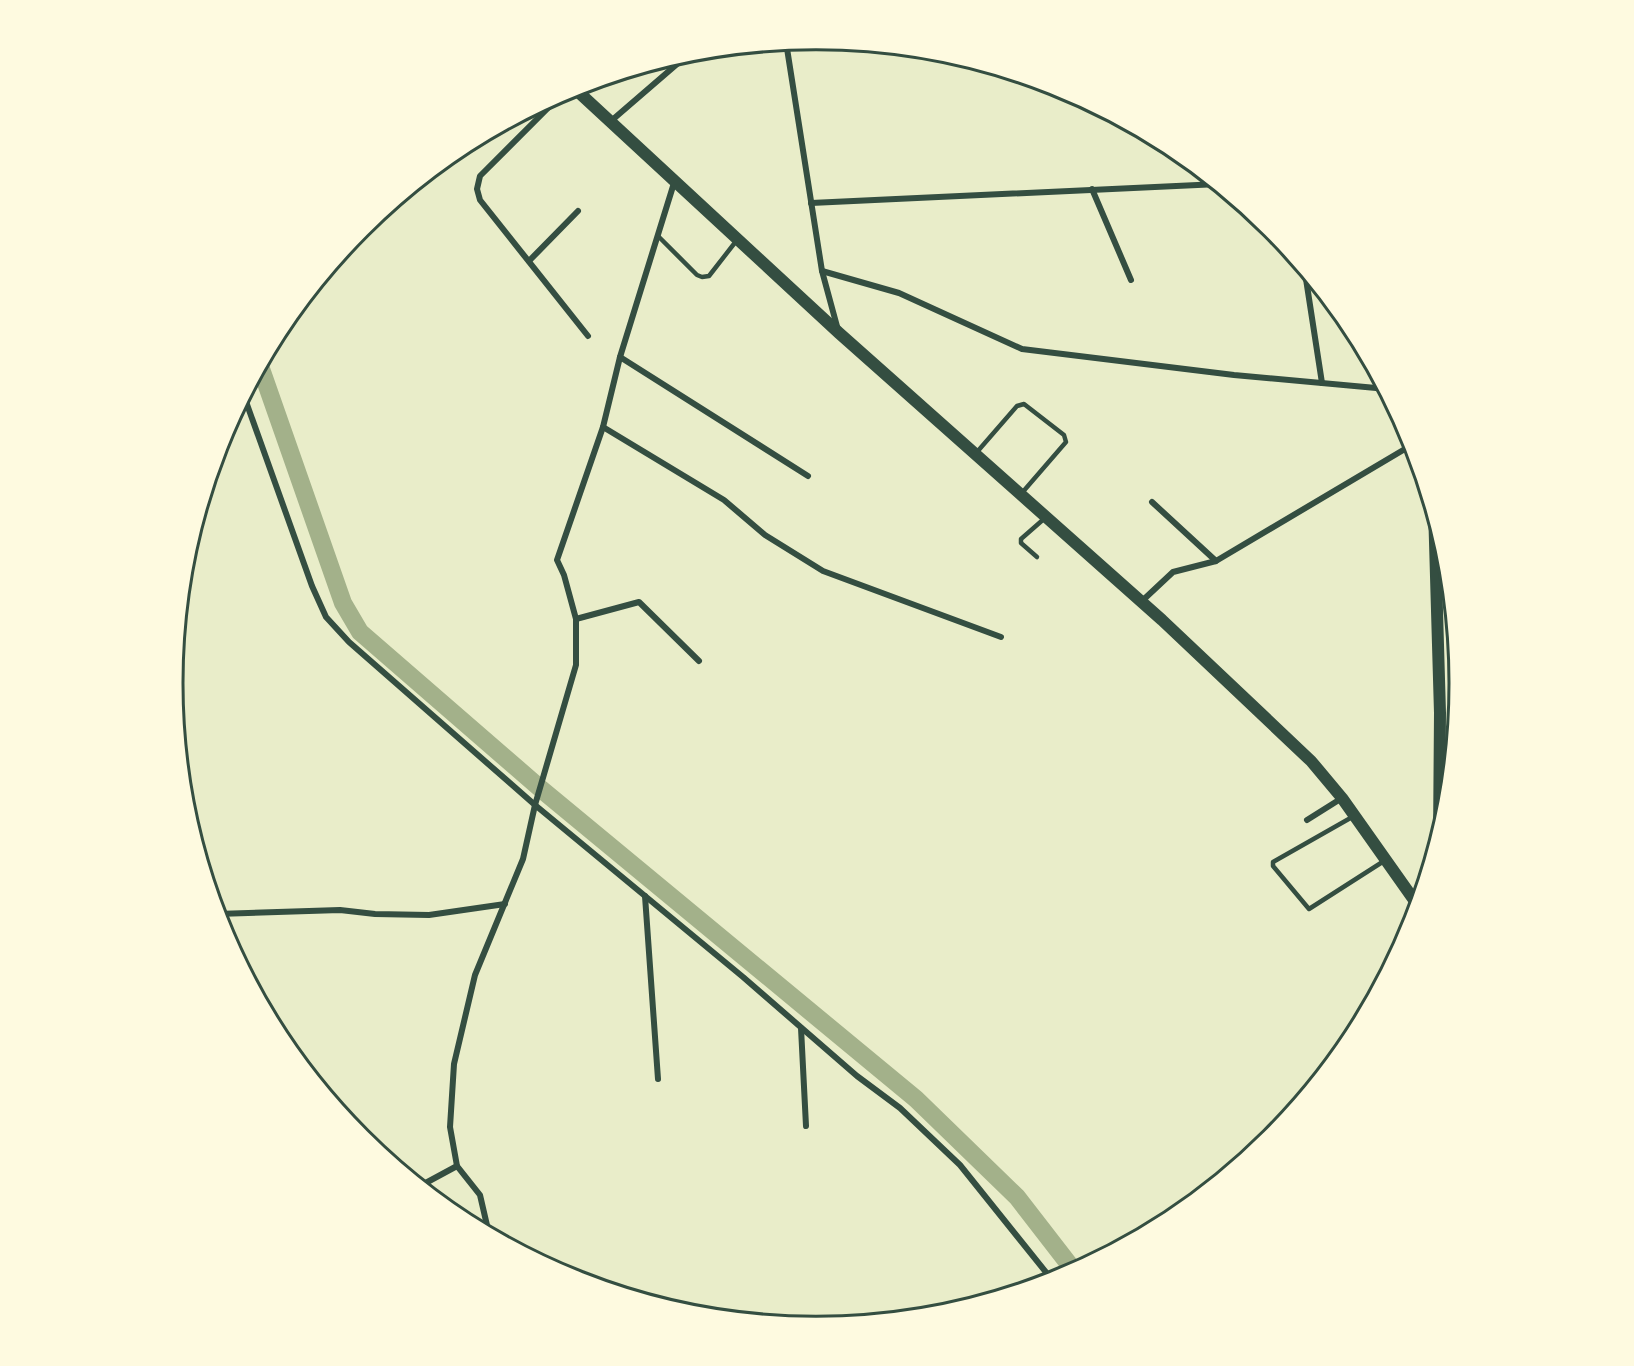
<svg xmlns="http://www.w3.org/2000/svg" width="1634" height="1366" font-family="'PT Serif',serif">
  <style>
    .lines { fill: none; stroke-linecap: round; stroke-linejoin: round }
    .canal { stroke: #a3b18a; stroke-width: 18 }
    .service { stroke: #344e41; stroke-width: 4.5 }
    .minor { stroke: #344e41; stroke-width: 6 }
    .secondary { stroke: #344e41; stroke-width: 12 }
    .rim { fill: none; stroke: #344e41; stroke-width: 3 }
  </style>
  <rect width="100%" height="100%" fill="#e9edc9"/>
  <g class="lines">
    <path class="canal" d="M260,366L343,603L360,632L541,789L916,1099L1017,1197L1075,1272"/>
    <g class="service">
      <path d="M658,236L697,275L702,277L709,276L737,240"/>
      <path d="M977,452L1017,406L1024,404L1064,435L1066,442L1021,494"/>
      <path d="M1037,557L1021,543V539L1045,518"/>
      <path d="M1354,816L1273,862V866L1309,909L1384,861"/>
    </g>
    <g class="minor">
      <path d="M786,42L822,271L838,330"/>
      <path d="M565,91L480,176L477,189L480,200L588,336"/>
      <path d="M611,121L691,52"/>
      <path d="M1092,189L1131,280"/>
      <path d="M811,203L1219,184"/>
      <path d="M529,261L578,211"/>
      <path d="M1304,266L1322,383"/>
      <path d="M822,271L899,293L1022,349L1234,375L1387,389"/>
      <path d="M620,357L808,476"/>
      <path d="M244,396L312,586L326,617L349,642L535,805L743,977L857,1076L900,1108L960,1165L1053,1281"/>
      <path d="M603,427L724,500L765,535L823,571L1001,637"/>
      <path d="M1152,502L1216,561"/>
      <path d="M1142,601L1173,572L1216,561L1410,446H1415"/>
      <path d="M576,619L639,602L699,661"/>
      <path d="M1307,820L1342,798"/>
      <path d="M645,896L658,1079"/>
      <path d="M217,914L340,910L375,914L429,915L505,904"/>
      <path d="M801,1028L806,1126"/>
      <path d="M420,1186L457,1166"/>
      <path d="M489,1234L480,1195L457,1166L450,1127L454,1064L475,975L523,859L535,805L576,665V619L564,575L557,560L603,427L620,357L674,183"/>
    </g>
    <g class="secondary">
      <path d="M573,87L839,333L1162,620L1311,761L1342,798L1419,907"/>
      <path d="M1434,508L1440,713L1439,841"/>
      <path d="M1457,645L1459,708"/>
    </g>
  </g>
  <path d="M0 0H1634V1366H0ZM183 683a633 633 0 1 1 1266 0a633 633 0 1 1-1266 0Z" fill="#fefae0" fill-rule="evenodd"/>
  <path class="rim" d="M183 683a633 633 0 1 1 1266 0a633 633 0 1 1-1266 0Z"/>
</svg>
